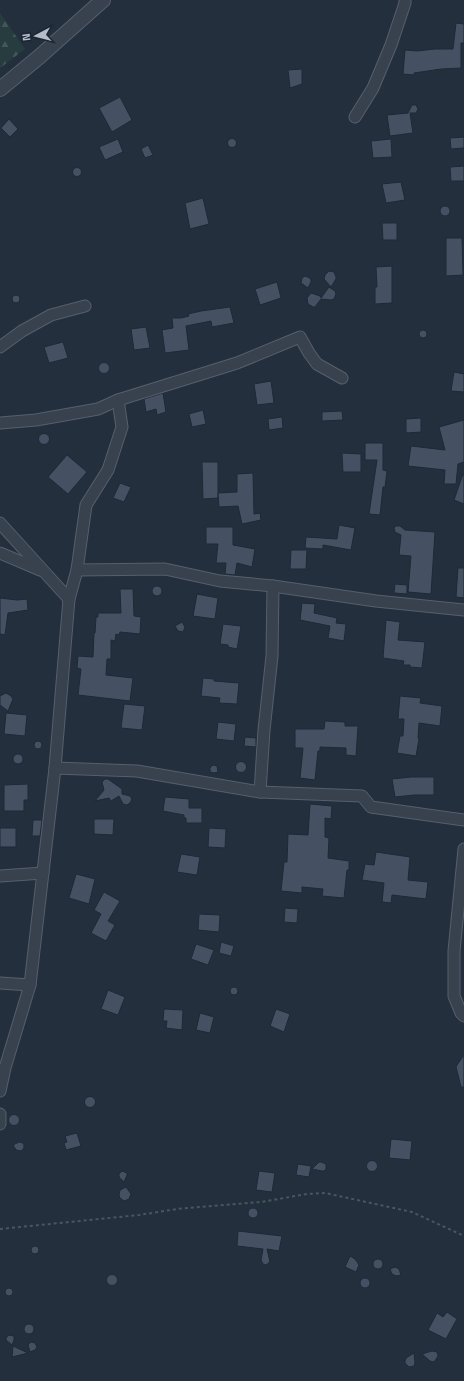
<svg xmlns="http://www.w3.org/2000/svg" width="464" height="1381" font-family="'Titillium Web',sans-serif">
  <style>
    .forest { fill: url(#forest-firs) }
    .building { fill: #455162; stroke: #1f2835 }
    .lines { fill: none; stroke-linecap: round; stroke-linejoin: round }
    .minor-casing { stroke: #565f6c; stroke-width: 13 }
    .tertiary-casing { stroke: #565f6c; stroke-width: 16 }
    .path { stroke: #44595c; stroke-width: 2; stroke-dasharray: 3 3; stroke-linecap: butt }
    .minor { stroke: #38414e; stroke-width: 11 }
    .tertiary { stroke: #38414e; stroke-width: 14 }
  </style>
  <defs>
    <pattern id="forest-firs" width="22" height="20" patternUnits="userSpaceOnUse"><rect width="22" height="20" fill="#263c3f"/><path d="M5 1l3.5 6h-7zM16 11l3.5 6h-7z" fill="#435659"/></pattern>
  </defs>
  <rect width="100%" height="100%" fill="#242f3e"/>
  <path class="forest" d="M0,13L25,49L0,68Z"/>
  <g class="building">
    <path d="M456,23L464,24V43H461V68L441,69L414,73V75L403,74L405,50L417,51L435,49H453Z"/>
    <path d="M302,69V84L290,88L288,70Z"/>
    <path d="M120,97L132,120L112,132L99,108Z"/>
    <path d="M412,105H416L418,109L416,113H410L413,133L390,136L387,115L408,113Z"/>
    <path d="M9,119L18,129L10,137L1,128Z"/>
    <path d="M464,137V148L451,149L450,138Z"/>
    <circle cx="232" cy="143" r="4.5"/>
    <path d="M118,139L123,152L105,160L99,147Z"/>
    <path d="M391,139L392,157L373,158L371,141Z"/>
    <path d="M148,145L153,155L145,158L141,149Z"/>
    <path d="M464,166V181H451L450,167Z"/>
    <circle cx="77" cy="172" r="4.5"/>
    <path d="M401,182L405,200L386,203L382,184Z"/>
    <path d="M203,198L209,224L190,229L185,203Z"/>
    <circle cx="445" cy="211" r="5"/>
    <path d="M382,223H397V240H383Z"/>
    <path d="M446,238H462L463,275L446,276Z"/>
    <path d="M392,266V303L375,304V287H377L376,267Z"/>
    <path d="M329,271L334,272L336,277V279L331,287L324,279L325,275Z"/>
    <path d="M305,276L310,278L311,280V282L308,288L301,283L302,278Z"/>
    <path d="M277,282L281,298L260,305L255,289Z"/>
    <path d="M329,287L335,291L336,294L334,299L331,300L321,299L315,307H313L308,304L307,298L311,293L320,296L321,298Z"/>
    <circle cx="16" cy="299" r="4"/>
    <path d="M230,307L234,323L212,327L211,321L186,326L189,350L165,353L162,330L173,328L172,318H181L189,316L188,314L201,311Z"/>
    <path d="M146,327L150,348L134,350L131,329Z"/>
    <circle cx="423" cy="334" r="4"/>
    <path d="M63,342L68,358L49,363L44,347Z"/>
    <circle cx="104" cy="368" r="5.5"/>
    <path d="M454,372L464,374V392L451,391Z"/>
    <path d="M271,381L274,403L257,405L254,384Z"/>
    <path d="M163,393L166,412L157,415L156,409L146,412L144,399Z"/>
    <path d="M203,410L206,424L192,427L189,414Z"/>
    <path d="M342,411L343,420L322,421V412Z"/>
    <path d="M282,417L283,428L269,430L268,419Z"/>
    <path d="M421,418V432L406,433V419Z"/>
    <path d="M464,420V462L458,464L456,484H444L445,470L408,466L411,446L445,450L439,427Z"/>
    <circle cx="44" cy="439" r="5.5"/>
    <path d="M365,443H383V470L387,471L385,487H383L380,515L369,514L377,460H365Z"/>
    <path d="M342,453L361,454V472H343Z"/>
    <path d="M67,455L87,472L68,494L48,477Z"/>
    <path d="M202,462H218V498L203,499Z"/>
    <path d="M253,473L254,514L260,513L261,520L242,524L238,506L219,507L218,493L237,492V474Z"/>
    <path d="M463,474L464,475V504L454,500Z"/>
    <path d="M120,483L131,487L124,502L113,498Z"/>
    <path d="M339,525L355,528L351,550L323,545V549L305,548L306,537L337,539Z"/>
    <path d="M396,526H400L405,530L435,532L431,594L408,592L411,556L399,555L401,535L395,532L394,528Z"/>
    <path d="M206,527H233V545L255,549L252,567L237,563L235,575L225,574L226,563H216L218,544H206Z"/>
    <path d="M291,550H307L306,569H290Z"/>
    <path d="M458,568H464V598L456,597Z"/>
    <path d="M395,584L407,585V594L394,593Z"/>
    <circle cx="157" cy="591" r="5"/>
    <path d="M120,589H133L134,616L141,617L140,634L120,632L119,635L116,634L115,641L111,640V659H107L106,675L133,678L130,701L78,695L81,669L77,668L78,656L93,657L94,633H95L96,617H98V613H121Z"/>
    <path d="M197,594L218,598L215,619L193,616Z"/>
    <path d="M0,598L17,600L27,599L28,610L8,613L5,635L0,634Z"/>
    <path d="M302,603L315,604L314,613L337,618L336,623L346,624L344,641L328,638L330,626L300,620Z"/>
    <path d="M386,620L400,622L398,640L425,642L422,668L410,667V665H403L404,661L383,658Z"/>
    <path d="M182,622L185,627L183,632L178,631L175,626Z"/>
    <path d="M223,624L241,626L237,649L228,647V645L220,644Z"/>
    <path d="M203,678L214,679V681L239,683L237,704L219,703L220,698L201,696Z"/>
    <path d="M6,693L11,696L13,699L8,711L0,705V696Z"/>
    <path d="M400,696L421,698L420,703L442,706L440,726L419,723L418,738L419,739L416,756L397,753L400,736H403L404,719H398Z"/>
    <path d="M124,704L145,706L142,730L121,728Z"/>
    <path d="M6,713L27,715L25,736L4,734Z"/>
    <path d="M325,721L345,722V726H358L356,756L346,755V748L320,747V751H318L315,780L300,778L303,748H295V729H324Z"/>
    <path d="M218,722L236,724L234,741L216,739Z"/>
    <path d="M245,737L256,738V747L244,746Z"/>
    <circle cx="38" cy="745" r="4"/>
    <circle cx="18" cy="759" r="5"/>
    <circle cx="241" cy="767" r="5.5"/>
    <path d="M213,765L217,766L218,772L214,773L210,772V768Z"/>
    <path d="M411,777H434V795H414L395,797L392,779Z"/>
    <path d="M105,779H108L122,789V794L130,796L132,799L130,803L127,805L123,804L119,796L111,801L109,798L95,801L104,790L102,782Z"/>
    <path d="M28,784V800H24V811H4V785Z"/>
    <path d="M165,797L189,799V808H202V823H186V818H184V815L163,811Z"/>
    <path d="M310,804L332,806L331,819L325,818V837L329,838L328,858L349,861V870H347L344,898L322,896L323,889L302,887V893L281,891L284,862H287L288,834L308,835Z"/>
    <path d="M94,819H114L113,835L94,834Z"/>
    <path d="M33,820H42L40,836H32Z"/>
    <rect x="0" y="828" width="16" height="19"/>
    <path d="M209,828L226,829L225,848L208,847Z"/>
    <path d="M376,852L410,857L408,880L428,882L426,899L392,895L391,903L382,902L384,883L362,880L365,864L374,865Z"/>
    <path d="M181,854L200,857L197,875L177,872Z"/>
    <path d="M76,874L95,879L89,904L69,898Z"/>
    <path d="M104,892L120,901L108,921L115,925L106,941L91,933L101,914L94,910Z"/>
    <path d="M285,908L298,909L297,923L284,922Z"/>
    <path d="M199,914L220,915L219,932L198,930Z"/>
    <path d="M221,942L234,946L231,956L219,953Z"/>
    <path d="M196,944L214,950L208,965L191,959Z"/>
    <circle cx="234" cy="991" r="4"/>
    <path d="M108,990L125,997L118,1015L101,1009Z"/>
    <path d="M164,1009L183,1010L182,1030L166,1028L167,1021H163Z"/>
    <path d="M276,1009L290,1014L284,1032L270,1026Z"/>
    <path d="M200,1013L214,1017L210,1033L196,1030Z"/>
    <path d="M464,1055V1087H461L456,1067L457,1065Z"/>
    <circle cx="90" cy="1102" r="5.5"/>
    <circle cx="14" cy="1120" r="5.5"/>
    <path d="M77,1133L81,1146L66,1150L64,1143L67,1142L65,1136Z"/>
    <path d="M391,1139L412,1141L410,1160L389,1158Z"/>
    <path d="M19,1142L23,1143L24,1145V1148L21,1151L16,1150L13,1145Z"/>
    <circle cx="372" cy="1166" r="5.5"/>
    <path d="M319,1162H321L326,1164V1169L324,1171H322L312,1169Z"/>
    <path d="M298,1164L311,1166L309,1177L296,1175Z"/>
    <path d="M122,1171L127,1173V1175L124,1182L119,1177V1174Z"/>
    <path d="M259,1171L275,1173L272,1192L256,1190Z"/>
    <path d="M126,1187L131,1194L129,1199L124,1201L120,1198L119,1195L120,1190Z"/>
    <circle cx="253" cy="1213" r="5"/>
    <path d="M238,1231L282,1236L279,1251L267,1249L270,1262L266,1265L263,1264L261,1260L263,1249L237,1246Z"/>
    <circle cx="35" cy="1250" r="4"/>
    <path d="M350,1256L355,1259L359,1265L356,1272L345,1267Z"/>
    <circle cx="378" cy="1264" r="5"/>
    <path d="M395,1267L399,1269L401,1275L396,1276L392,1274L390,1269Z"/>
    <circle cx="112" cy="1280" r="5.5"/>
    <circle cx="365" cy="1283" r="5"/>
    <circle cx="9" cy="1292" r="4"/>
    <path d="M447,1312L457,1319L446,1339L428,1330L437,1313L443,1317Z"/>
    <circle cx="29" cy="1329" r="5"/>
    <path d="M9,1335L14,1336V1340L12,1345L6,1340V1338Z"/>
    <path d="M31,1342L35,1343L37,1347L35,1350L30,1352L28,1345Z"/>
    <path d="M13,1346L28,1353L12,1357Z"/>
    <path d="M432,1351L437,1352L438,1356L435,1361L433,1362L430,1361L422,1354Z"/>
    <path d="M414,1353L415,1363L414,1366L409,1367L405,1363V1361L406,1358Z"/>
  </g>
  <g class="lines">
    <defs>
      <g id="minor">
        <path d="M355,117L373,88L391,45L405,3V0"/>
        <path d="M0,347L22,331L51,315L85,306"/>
        <path d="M0,423L36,420L98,409L118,400L237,363L300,337L309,353L317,364L342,378"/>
        <path d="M0,523L69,599L55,768L30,985L5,1068L0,1091"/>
        <path d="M0,553L40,570"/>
        <path d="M77,570L165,569L220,581L273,586L376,601L464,610"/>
        <path d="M69,599L77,570L86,505L108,470L122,427L118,400"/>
        <path d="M55,768L137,771L260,792L362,796L371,807L464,820"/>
        <path d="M260,792L264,730L272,656L273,586"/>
        <path d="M464,849L454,951V996L461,1013L464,1016"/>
        <path d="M0,876L43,873"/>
        <path d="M0,983L30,985"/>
        <path d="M0,1114V1124"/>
      </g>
      <path id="tertiary" d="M0,89L39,57L103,0"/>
    </defs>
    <use href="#minor" class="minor-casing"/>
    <use href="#tertiary" class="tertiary-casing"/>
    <path class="path" d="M0,1229L139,1215L177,1209L261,1202L307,1194L325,1193L412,1212L464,1236"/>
    <use href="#minor" class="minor"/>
    <use href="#tertiary" class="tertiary"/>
  </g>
  <g transform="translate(36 36) rotate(263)" stroke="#1d2633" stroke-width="3" paint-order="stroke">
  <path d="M0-3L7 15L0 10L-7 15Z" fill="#b4bcc9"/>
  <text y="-6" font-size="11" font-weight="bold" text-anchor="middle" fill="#b4bcc9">N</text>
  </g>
</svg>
